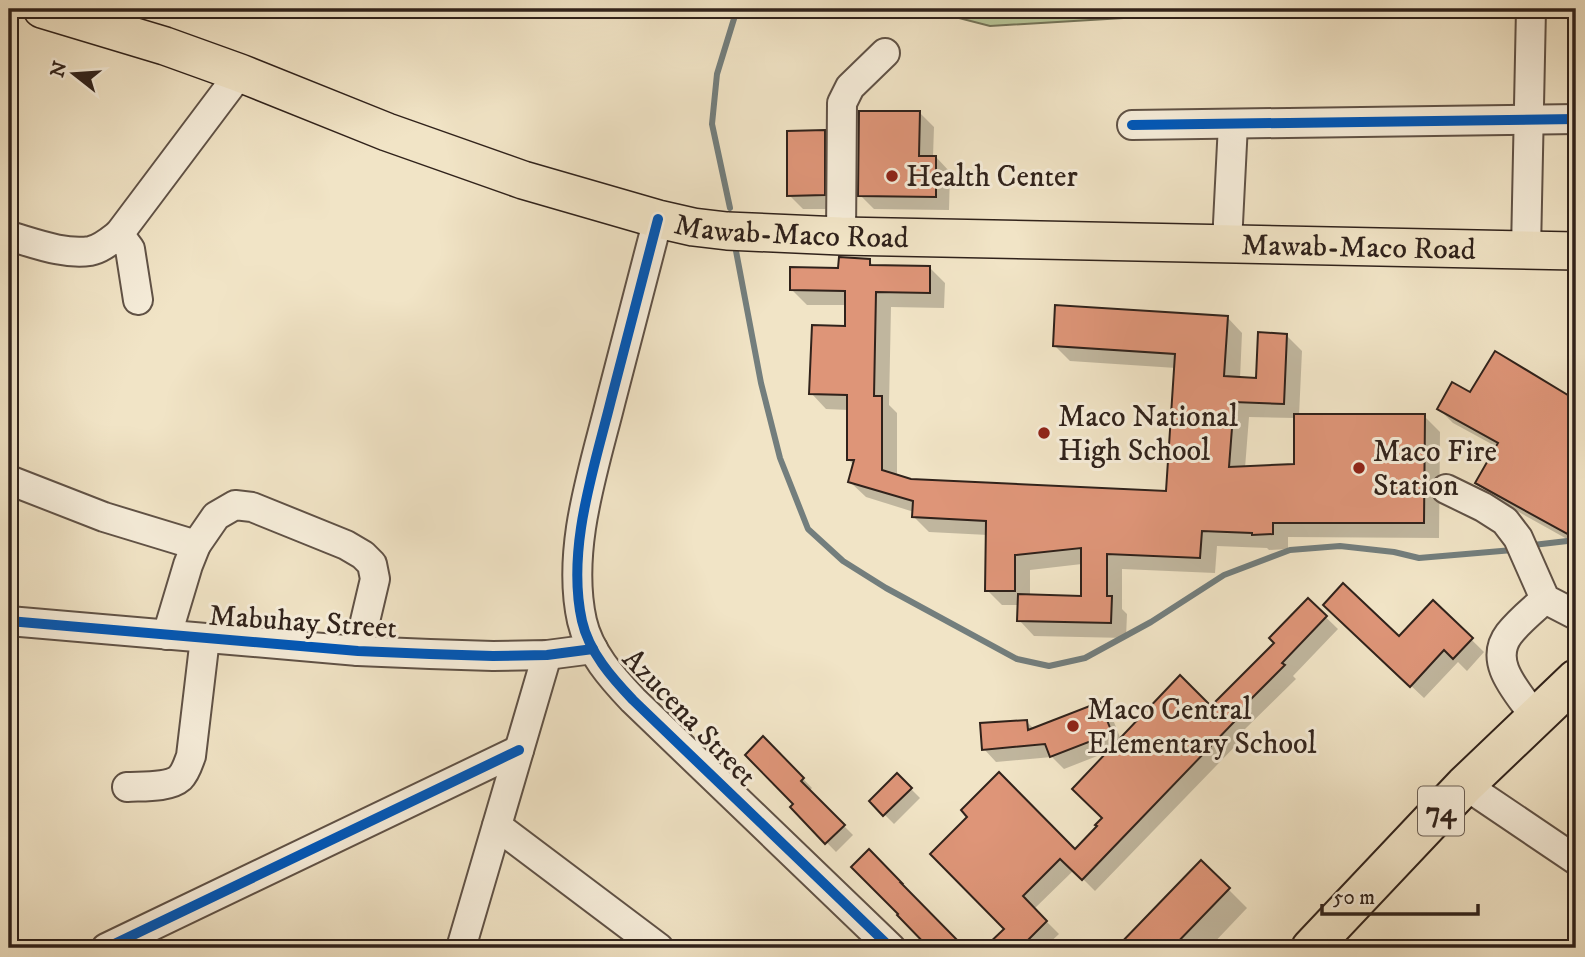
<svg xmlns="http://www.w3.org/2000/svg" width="1585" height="957" font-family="'IM FELL DW Pica',serif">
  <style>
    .green { fill: #b7c597; stroke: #747459; stroke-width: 2 }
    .shadow { fill: #0003; fill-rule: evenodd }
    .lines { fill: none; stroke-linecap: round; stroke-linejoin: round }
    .stream { stroke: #737e7d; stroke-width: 6 }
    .building { fill: #de9578; stroke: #30221b; stroke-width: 2 }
    .minor-casing { stroke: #605246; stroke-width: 32 }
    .major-casing { stroke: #30221b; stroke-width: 40 }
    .highway-casing { stroke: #30221b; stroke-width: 42 }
    .minor { stroke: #f6edda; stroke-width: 28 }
    .major { stroke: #f1e4c6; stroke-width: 37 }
    .highway { stroke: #f1e4c6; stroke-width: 38 }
    .cycleway-casing { stroke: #f6edda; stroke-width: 15 }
    .cycleway { stroke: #0057b8; stroke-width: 10 }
    .poi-dot { fill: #8f2418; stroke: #f6edda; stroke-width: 2.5 }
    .labels { text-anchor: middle; stroke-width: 6; stroke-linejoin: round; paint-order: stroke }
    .shield { fill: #f6edda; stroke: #6b5f54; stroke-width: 2 }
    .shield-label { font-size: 28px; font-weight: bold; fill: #30221b }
    .poi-label { font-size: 30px; fill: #30221b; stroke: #f6edda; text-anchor: start }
    .street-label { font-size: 30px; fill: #30221b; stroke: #f6edda }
  </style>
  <rect width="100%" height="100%" fill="#f1e4c6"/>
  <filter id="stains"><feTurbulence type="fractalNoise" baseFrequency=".00286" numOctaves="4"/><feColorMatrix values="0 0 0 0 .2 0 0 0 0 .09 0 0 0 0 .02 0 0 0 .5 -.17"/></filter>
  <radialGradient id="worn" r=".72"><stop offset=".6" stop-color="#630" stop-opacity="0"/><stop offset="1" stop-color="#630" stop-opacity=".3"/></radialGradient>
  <path class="green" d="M924,9H1179L1173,15L990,26Z"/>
  <g class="shadow">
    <path d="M920,113L934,127L933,157H936L950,172L949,210L874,209L860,195Z"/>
    <path d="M824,132L839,146L838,209H803L789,195Z"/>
    <path d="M869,261L875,267L930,268L945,283L944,308L891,307L889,405L897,413V476L911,480L1168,493L1176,368L1070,361L1055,346L1227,317L1242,333L1240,379L1258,380L1286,335L1302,351L1299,416H1424L1440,432L1439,538L1288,537V549L1269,550L1267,548L1217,546L1215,573L1122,569V609L1127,614L1126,638L1034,636L1019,620V605H1002L987,590L988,535L929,532L914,517V512L866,497L850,482L855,466L848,459L849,410L826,409L811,393L846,328L847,305H807L791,289L840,270ZM1249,417L1296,418V465L1245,468ZM1082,564V598L1030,596V570Z"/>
    <path d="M1496,353L1576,402V544L1492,497L1478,483L1497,447L1453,423L1439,409L1471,394Z"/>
    <path d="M1308,600L1338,629L1293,676L1296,679L1242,732L1245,736L1095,891L1074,870L1034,909L1059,934L1044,948H987L1006,929L933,854L1075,851L1104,818L1110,751L1064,769L1052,757L996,762L984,749L1026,721L1034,729L1100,704L1112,717L1121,740L1211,708L1277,643Z"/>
    <path d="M1433,602L1484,652L1467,671L1458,662L1424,698L1338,617L1399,638Z"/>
    <path d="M763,738L812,788L809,791L853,835L836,852L792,807L795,804Z"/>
    <path d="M897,775L920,798L894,824L871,801Z"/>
    <path d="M1201,862L1247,908L1209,948H1118Z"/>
  </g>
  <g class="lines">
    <g class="stream">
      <path d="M730,208L712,124L717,74L737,9"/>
      <path d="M736,251L761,383L780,458L808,529L843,561L886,588L1017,659L1049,666L1085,658L1151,622L1224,575L1290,550L1340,546L1394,552L1419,558L1513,550"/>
      <path d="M1533,545L1576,540"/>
    </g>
  </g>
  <g class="building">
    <path d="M859,111H920L919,156H936V197L858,196Z"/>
    <path d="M825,130V195L787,196V131Z"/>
    <path d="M839,257L870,259V265L930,266V293L876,292L874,396H882V470L911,479L1166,491L1175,354L1053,346L1055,305L1228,316L1224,376L1256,378L1258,332L1287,334L1284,404L1234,402L1229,467L1294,464V414H1425L1424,523H1273V534L1252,535V533L1202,531L1200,558L1107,554V596H1112L1111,623L1017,621L1018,594L1081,596V548L1015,555V591H985L986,521L912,517L913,501L848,482L854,460H847V395L809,394L812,325L845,326V291L790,290V267L838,268Z"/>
    <path d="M1495,351L1576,400V527L1571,536L1475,483L1498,443L1437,409L1452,382L1470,392Z"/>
    <path d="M1343,583L1399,636L1433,600L1473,638L1453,659L1444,650L1410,687L1323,605Z"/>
    <path d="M1308,598L1327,616L1282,663L1285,665L1231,719L1234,722L1082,880L1060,859L1023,896L1047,921L1020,948H984L1004,929L930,854L967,817L961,810L999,772L1075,849L1097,826L1095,825L1102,818L1072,789L1180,675L1211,706L1274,643L1269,638Z"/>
    <path d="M1100,702L1112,733L1050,757L1045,744L982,750L980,723L1027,720L1028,730Z"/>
    <path d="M763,736L804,778L801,781L845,825L825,844L790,807L793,804L745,755Z"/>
    <path d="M897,773L912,788L883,816L869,801Z"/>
    <path d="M869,849L902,883H901L965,948H929L897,915L898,914L851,867Z"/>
    <path d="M1201,860L1230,888L1172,948H1116Z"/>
  </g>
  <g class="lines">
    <defs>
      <g id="minor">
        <path d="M1132,125L1576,119"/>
        <path d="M658,219C642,279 627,340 611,400C594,469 566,549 582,621C589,652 612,678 633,700L891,948"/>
        <path d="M119,234L130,249L138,300"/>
        <path d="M9,236C34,243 64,255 90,251C101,249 110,241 119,234L240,73"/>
        <path d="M841,236L842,103L850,87L885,53"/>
        <path d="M1227,243L1233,124"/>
        <path d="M1526,250L1531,9"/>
        <path d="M9,480L104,517L196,545"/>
        <path d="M1446,489L1483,507L1505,521L1518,538L1545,599L1576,615"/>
        <path d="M9,621L358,651L430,654L493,656L547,655L593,649"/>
        <path d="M167,635L188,565L196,545L216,516L235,505L252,507L346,545L363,555L372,564L375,579L358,651"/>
        <path d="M1535,717C1519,693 1487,663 1509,634C1519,621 1533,610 1545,599"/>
        <path d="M1465,785L1576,860"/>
        <path d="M127,787C141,786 169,788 180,778C186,772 188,764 191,756L205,638"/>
        <path d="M497,826L659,948"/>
        <path d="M106,948L519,750"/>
        <path d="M461,948L547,655"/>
      </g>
      <g id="major">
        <path id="s1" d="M42,9L165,46L240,73L387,132L523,180L658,219L693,227L727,231L841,236L1576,251"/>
      </g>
      <path id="highway" d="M1311,948L1465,785L1576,679"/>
    </defs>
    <use href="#minor" class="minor-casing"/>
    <use href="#major" class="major-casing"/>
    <use href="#highway" class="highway-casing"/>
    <use href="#minor" class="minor"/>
    <use href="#major" class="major"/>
    <use href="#highway" class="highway"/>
    <defs>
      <g id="cycleway">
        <path d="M1132,125L1576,119"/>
        <path d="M658,219C642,279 627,340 611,400C594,469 566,549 582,621C589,652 612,678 633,700L891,948"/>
        <path d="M9,621L358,651L430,654L493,656L547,655L593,649"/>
        <path d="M106,948L519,750"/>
      </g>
    </defs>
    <use href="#cycleway" class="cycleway-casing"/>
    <use href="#cycleway" class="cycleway"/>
  </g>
  <g class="poi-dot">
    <circle cx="892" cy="176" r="7"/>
    <circle cx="1044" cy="433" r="7"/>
    <circle cx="1359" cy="468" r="7"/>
    <circle cx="1073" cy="726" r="7"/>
  </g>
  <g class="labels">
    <rect class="shield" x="1418" y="786.5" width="46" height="49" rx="5"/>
    <g class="shield-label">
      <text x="1441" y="821">74</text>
    </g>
    <g class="poi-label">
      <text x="906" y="186">Health Center</text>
      <text x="1058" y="426">Maco National<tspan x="1058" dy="34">High School</tspan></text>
      <text x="1373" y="461">Maco Fire<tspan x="1373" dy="34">Station</tspan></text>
      <text x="1087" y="719">Maco Central<tspan x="1087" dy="34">Elementary School</tspan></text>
    </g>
    <g class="street-label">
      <text dy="10" stroke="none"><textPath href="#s1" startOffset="786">Mawab-Maco Road</textPath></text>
      <text dy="10" stroke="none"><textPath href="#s1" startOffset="1353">Mawab-Maco Road</textPath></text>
      <text transform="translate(303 621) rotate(4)" y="10">Mabuhay Street</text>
      <text transform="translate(690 717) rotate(46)" y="10">Azucena Street</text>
    </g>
  </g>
  <rect width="1585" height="957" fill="none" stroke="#f1e4c6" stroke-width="35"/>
  <rect x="10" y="10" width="1564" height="936" fill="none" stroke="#30221b" stroke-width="3.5"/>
  <rect x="18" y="18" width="1550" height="922" fill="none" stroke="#30221b" stroke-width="2"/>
  <g transform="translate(74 74) rotate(287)" stroke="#f6edda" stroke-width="5" paint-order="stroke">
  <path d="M0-5L12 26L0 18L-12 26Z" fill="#30221b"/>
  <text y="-10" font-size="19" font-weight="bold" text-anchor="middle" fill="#30221b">N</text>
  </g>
  <path d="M1322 904v10h156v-10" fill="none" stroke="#30221b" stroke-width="3.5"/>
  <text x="1333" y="904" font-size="21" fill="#30221b" stroke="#f6edda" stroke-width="5" paint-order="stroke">50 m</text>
  <rect width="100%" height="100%" filter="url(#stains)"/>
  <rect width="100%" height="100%" fill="url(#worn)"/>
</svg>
